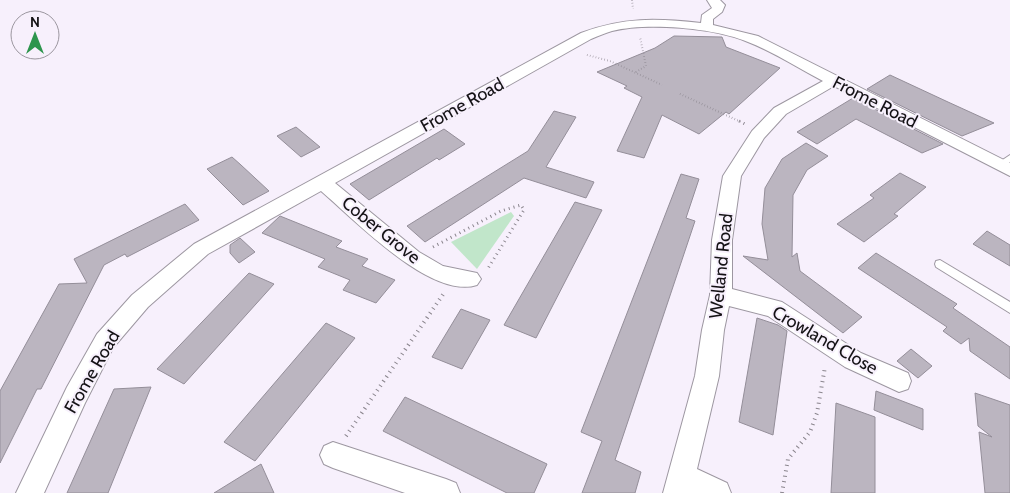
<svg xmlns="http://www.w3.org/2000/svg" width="1010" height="493" font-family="Cabin,sans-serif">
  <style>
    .green { fill: #c1e6ca }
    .building { fill: #bbb5c0; stroke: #948e99 }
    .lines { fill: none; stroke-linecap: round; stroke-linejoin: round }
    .service-casing { stroke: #9d97a1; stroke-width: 2 }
    .minor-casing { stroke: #9d97a1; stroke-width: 2 }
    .path-far2 { stroke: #8a858d; stroke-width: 2; stroke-dasharray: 0.5 2.5; stroke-linecap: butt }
    .path-far1 { stroke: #8a858d; stroke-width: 3; stroke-dasharray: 1 4; stroke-linecap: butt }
    .path { stroke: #8a858d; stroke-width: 4; stroke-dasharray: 1 4.5; stroke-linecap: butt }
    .service { fill: #fff; fill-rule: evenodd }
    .minor { fill: #fff; fill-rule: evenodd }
    .labels { text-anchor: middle; stroke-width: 4; stroke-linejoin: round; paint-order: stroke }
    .street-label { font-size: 18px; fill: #141215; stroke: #f7f0fc }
  </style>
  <rect width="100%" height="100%" fill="#f7f0fc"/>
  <path class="green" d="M511,212L514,216L477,269L451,242Z"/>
  <g class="building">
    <path d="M674,36L722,37L726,47L780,68L729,114L726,112L699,134L662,115L644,158L617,151L642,97L624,88L627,86L597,72L655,48Z"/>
    <path d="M890,75L948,102L994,123L962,136L867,89Z"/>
    <path d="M853,98L943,144L922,153L856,119L817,144L797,132Z"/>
    <path d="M554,111L576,117L546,167L594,182L586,198L524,178L425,242L407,226L528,151Z"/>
    <path d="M296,127L320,147L301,157L277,136Z"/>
    <path d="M444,129L465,144L439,160L437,158L369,200L350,184Z"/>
    <path d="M806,143L828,156L807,170L793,195L792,257L797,253L800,271L862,317L843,333L743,256L768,260L762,224L765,188L782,159Z"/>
    <path d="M232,157L241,165L269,191L243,205L207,169Z"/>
    <path d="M900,173L926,187L894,214L898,216L864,242L837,224L874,198L870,195Z"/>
    <path d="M681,174L699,179L686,218L695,221L615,460L641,472L635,493H582L602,441L581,432Z"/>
    <path d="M575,202L602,210L536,338L504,325Z"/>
    <path d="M185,204L199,220L127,257L125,254L104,265L41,389H37L0,463V391L59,284L87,283L74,259Z"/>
    <path d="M280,216L342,241L336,247L368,259L362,266L395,280L376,303L343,290L350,280L318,267L325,259L262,233Z"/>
    <path d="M987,231L1010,245V266L973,244Z"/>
    <path d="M240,238L255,252L239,263L230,253V245Z"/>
    <path d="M876,253L957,304L953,308L1010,347V379L970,351L969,338L961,344L943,331L947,327L858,268Z"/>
    <path d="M249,273L274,284L184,384L157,369Z"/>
    <path d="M461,309L490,320L462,369L432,357Z"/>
    <path d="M757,318L778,325L787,331L773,435L739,422Z"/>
    <path d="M326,323L355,338L255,461L224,442Z"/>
    <path d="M911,349L932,366L918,378L897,361Z"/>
    <path d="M151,387L108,493H67L114,389Z"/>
    <path d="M876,391L923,409V430L874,410Z"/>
    <path d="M975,393L1010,405V493H985L979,432L992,437L978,426Z"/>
    <path d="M405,397L547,464L534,493H507L383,431Z"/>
    <path d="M836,403L875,417V493H831Z"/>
    <path d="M261,464L274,493H214Z"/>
  </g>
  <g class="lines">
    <defs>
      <g id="service">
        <path d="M1010,155V162L1004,167H998L997,165L998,163Z"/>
        <path d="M940,260L1010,302V313L936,267L935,264L936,261Z"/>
      </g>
      <g id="minor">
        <path d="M707,0H720L725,5L722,12L713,19V25L758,36L1010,163V176L834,86L786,114L764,138L741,176L732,240V289L782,302L861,353L908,373L911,381L908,389L899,392L845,367L768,316L729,306L724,330L719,376L697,469L727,483L731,493H663L695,376L702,330L710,295L712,240L723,176L752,131L774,108L823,81C798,68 774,52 748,42C715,28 647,22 612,31C605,33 598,36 591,39L335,183L419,252L443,266L477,273L481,279L477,285C431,300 355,220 321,191L208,254L148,307L113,348L85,403L44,493H16L67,387L97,334L132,295L194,244L581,33C623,17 657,18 701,23L702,15L712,8Z"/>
        <path d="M333,442L446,479L456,483L460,493H405L333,468L324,464L320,455L324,446Z"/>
      </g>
    </defs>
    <use href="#service" class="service-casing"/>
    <use href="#minor" class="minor-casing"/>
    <g class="path-far2">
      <path d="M632,0L633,9"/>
      <path d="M587,55L610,61L662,85"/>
      <path d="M636,72L646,66L640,37"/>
      <path d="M680,94L741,122"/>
    </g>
    <g class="path-far1">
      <path d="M739,121L745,124"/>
      <path d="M433,247L501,211L521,205L524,210L487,270"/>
    </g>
    <g class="path">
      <path d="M346,436L444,293"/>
      <path d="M782,493L788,459L810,432L817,413L825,367"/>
    </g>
    <use href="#service" class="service"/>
    <use href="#minor" class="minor"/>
  </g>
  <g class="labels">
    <g class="street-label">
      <text transform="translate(875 102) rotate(27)" y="6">Frome Road</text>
      <text transform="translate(462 105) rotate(-29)" y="6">Frome Road</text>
      <text transform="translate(381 230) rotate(39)" y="6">Cober Grove</text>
      <text transform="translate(721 266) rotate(-84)" y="6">Welland Road</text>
      <text transform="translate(825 340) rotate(30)" y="6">Crowland Close</text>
      <text transform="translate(92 372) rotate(-60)" y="6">Frome Road</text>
    </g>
  </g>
  <g transform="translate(35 35)"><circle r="24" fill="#f7f0fc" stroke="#9c97a0"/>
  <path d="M0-4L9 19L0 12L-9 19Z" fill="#2d954d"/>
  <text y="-8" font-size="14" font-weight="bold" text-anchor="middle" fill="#141215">N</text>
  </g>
</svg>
